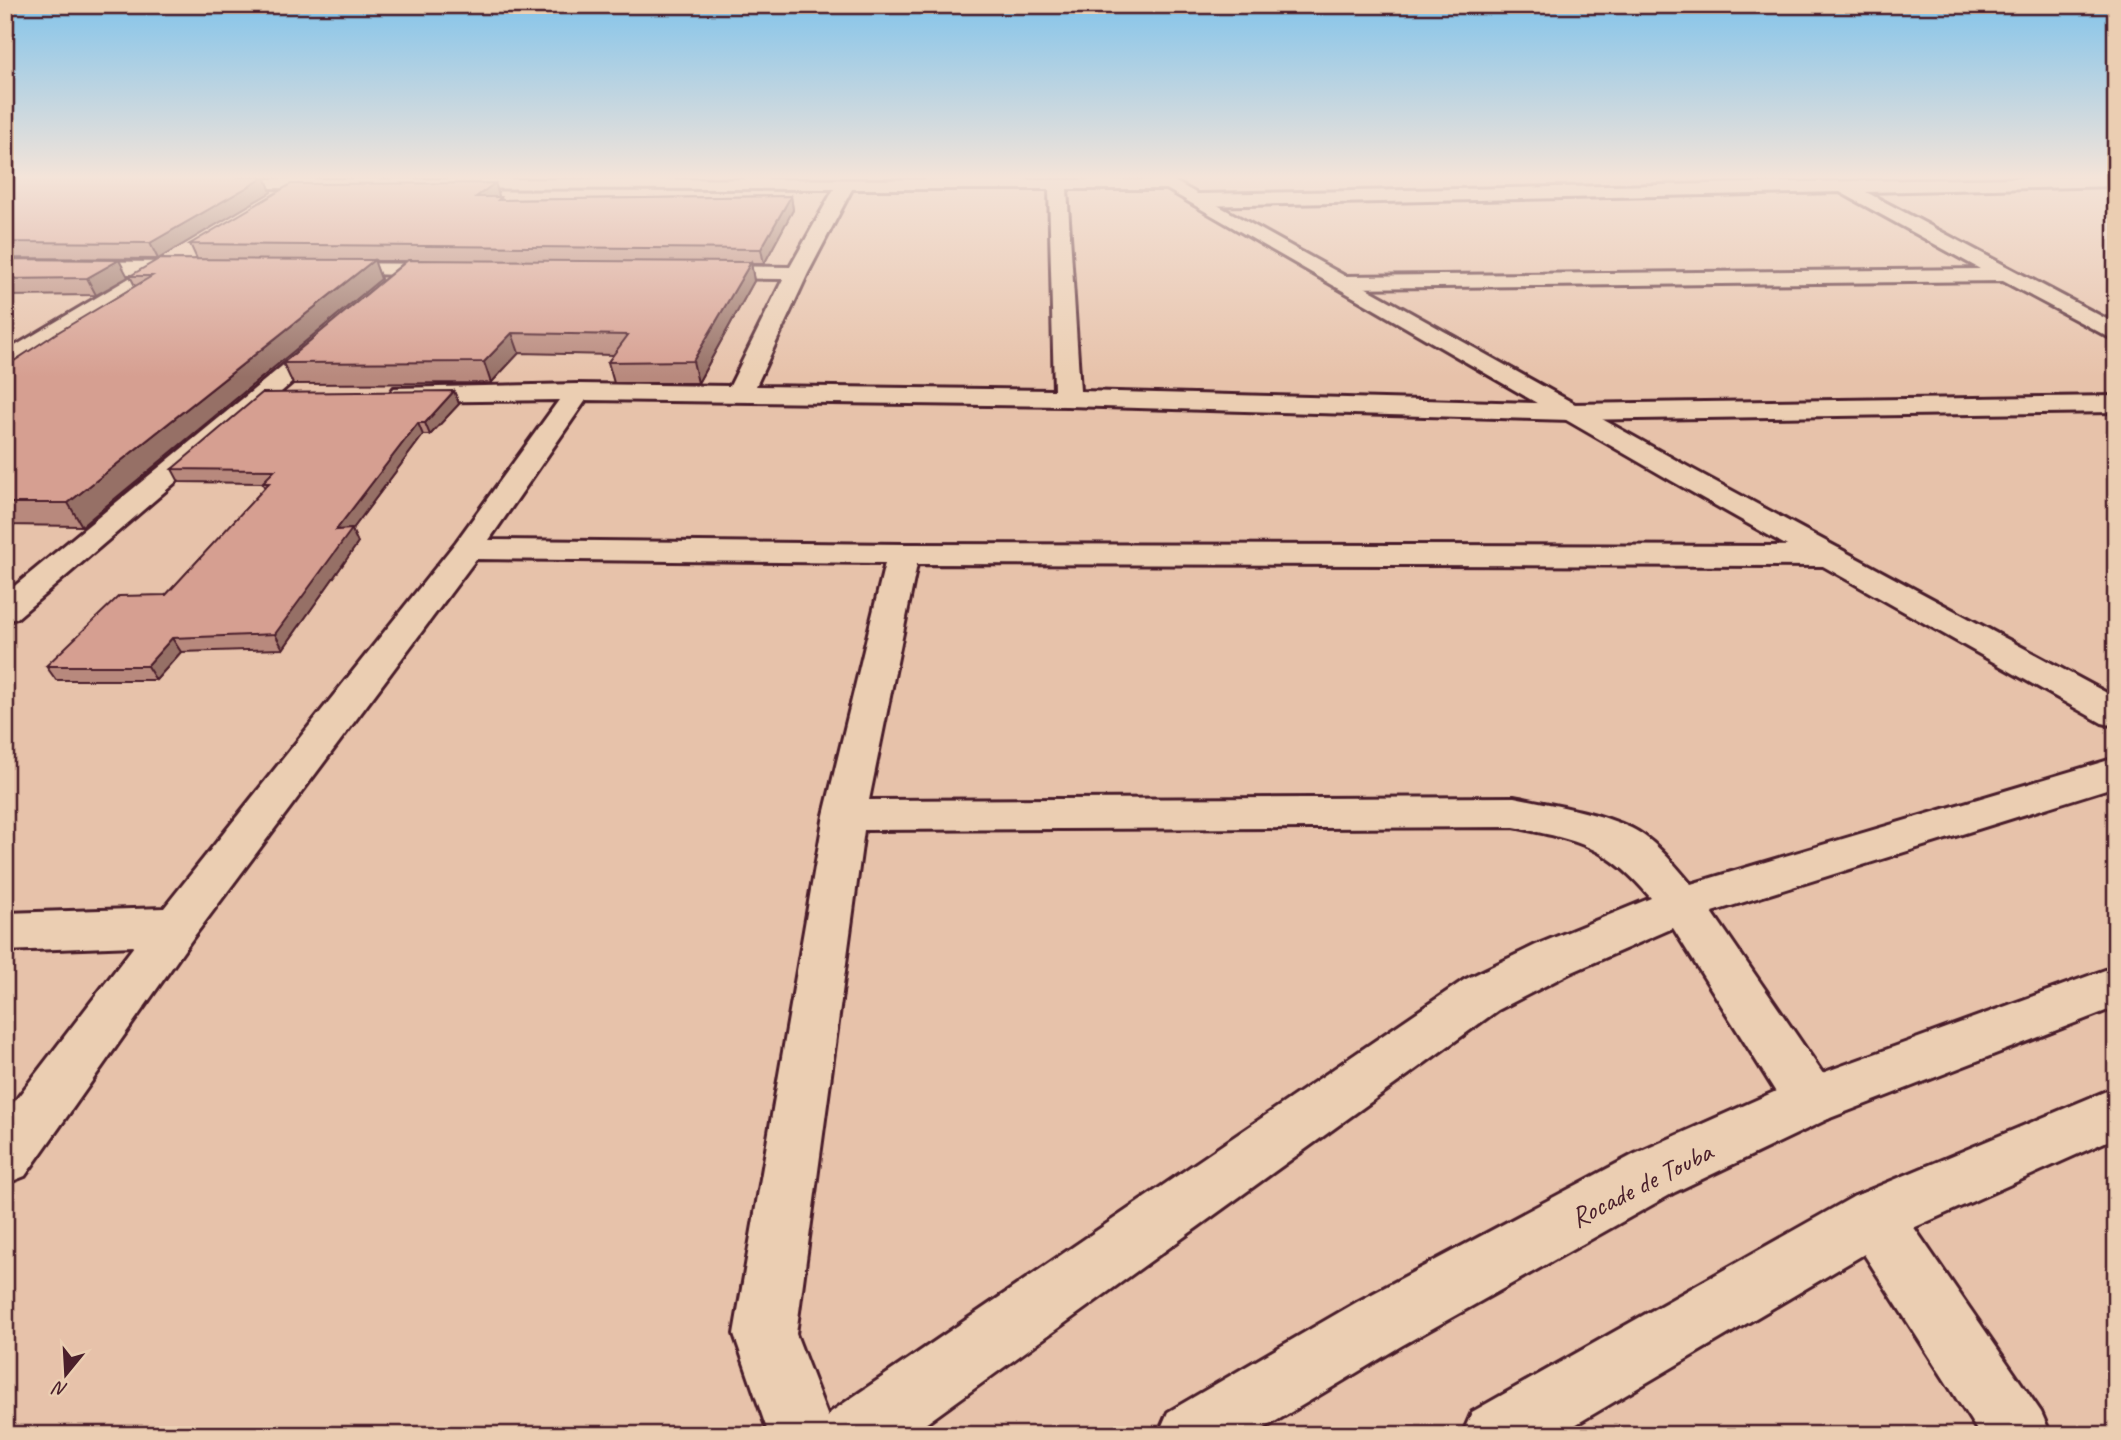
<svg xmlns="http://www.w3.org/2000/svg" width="2121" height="1440" font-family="Caveat,sans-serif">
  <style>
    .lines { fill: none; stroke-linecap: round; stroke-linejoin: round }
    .minor-casing { stroke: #4a1f2b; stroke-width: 6 }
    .primary-casing { stroke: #4a1f2b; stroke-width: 6 }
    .minor { fill: #ebceb2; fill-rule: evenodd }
    .primary { fill: #ebceb2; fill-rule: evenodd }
    .wall { fill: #b8897d; stroke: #4a1f2b; stroke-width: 2 }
    .shaded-wall { fill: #966f66; stroke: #4a1f2b; stroke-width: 2 }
    .building { fill: #d69f91; stroke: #4a1f2b; stroke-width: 2 }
    .labels { text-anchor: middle; stroke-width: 6; stroke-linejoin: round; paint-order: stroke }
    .near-street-label { font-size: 28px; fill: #4a1f2b; stroke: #ebceb2 }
  </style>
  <rect width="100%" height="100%" fill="#e7c2aa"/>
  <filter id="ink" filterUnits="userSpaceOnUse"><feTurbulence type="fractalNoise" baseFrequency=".0143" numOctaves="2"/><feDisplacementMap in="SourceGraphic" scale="14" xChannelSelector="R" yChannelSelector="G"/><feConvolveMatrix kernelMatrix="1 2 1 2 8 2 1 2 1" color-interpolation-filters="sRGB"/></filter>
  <g filter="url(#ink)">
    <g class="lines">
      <defs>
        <g id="minor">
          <path d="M2116,176V186L1866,192L2116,324V341L2003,281L1343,288L1335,287L1332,282L1335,277L1343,276L1980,269L1840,192L1198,206L1189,200L1198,194Z"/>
          <path d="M214,179L1174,180L1177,184L1168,189H1067L1080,391L1571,404L2116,396V412L1571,420L1067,406L586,400L489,540L903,544L1829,546L1840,549L1845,556L1840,563L1829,566L917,564L869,800L1514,797C1553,805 1595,811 1631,828C1654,839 1674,864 1691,884L2116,758V786L1712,912L1830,1084L1838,1101L1830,1118L1811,1125L1792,1118L1673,928L1570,973L1498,1010L910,1435H769L734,1334L824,815L885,563L476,559L192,939L25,1176L5,1184V1114L134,946L5,951V913L164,908L456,542L559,400L403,402L394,400L390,394L394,388L578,384L730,386L783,279L700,278L692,277L689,272L692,267L700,266L790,267L834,189L208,188L205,184ZM852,189H1049L1054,390L756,386L808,273ZM1514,827C1577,840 1607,845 1651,898L1536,945L1464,980L831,1412L828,1417L796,1334L864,830Z"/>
          <path d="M5,261L196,262L203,264L207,268L203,272L166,274L14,368L5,370V352L136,274L5,273Z"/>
          <path d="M326,263L448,264L455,266L459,270L455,274L448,276L319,273L315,269L319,265Z"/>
          <path d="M329,332L337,334L341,339L337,344L17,618L5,621V594L321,334Z"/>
          <path d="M1873,1189L1893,1197L2041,1412L2051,1435H1980L1853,1237L1844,1217L1853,1197Z"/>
        </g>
        <g id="primary">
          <path d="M1144,176H1165L1692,469L2116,698V726L2102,723L1672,481Z"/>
          <path d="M2116,966V1007L1830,1118L1675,1192L1401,1346L1253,1435H1158L1168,1412L1357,1302L1635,1154L1792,1084Z"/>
          <path d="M2116,1087V1137L1893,1237L1558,1435H1462L1472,1412L1853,1197Z"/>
        </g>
      </defs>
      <use href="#minor" class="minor-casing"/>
      <use href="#primary" class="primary-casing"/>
      <use href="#minor" class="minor"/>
      <use href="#primary" class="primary"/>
    </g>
    <g class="wall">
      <path d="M5,176H309L65,177H265L271,192L158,259L5,258Z"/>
      <path d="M495,183L499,196L498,197H501L502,200L791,196L793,210L764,264H751L754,281L698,383H614L608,362L613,355L519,353L491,383L293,384L283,363L406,261H374L381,279L82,526L5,525V367L135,286L130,276L197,259L190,244Z"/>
      <path d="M5,259L128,277L96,295L5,296Z"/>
      <path d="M454,391L459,404L430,435H423L352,530L358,543L283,649L181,652L156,680H56L46,666L166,595L265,488L262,483L179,482L172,469Z"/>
    </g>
    <g class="shaded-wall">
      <path d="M265,177L271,192L158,259L150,243Z"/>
      <path d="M495,183L499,196L481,211L476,197Z"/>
      <path d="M791,196L793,210L764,264L761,249Z"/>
      <path d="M119,260L128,277L96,295L87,278Z"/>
      <path d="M374,260L381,279L82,526L68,503Z"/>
      <path d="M751,262L754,281L698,383L693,361Z"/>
      <path d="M512,333L519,353L491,383L484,362Z"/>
      <path d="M454,391L459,404L430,435L425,423Z"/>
      <path d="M418,423L423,435L352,530L358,543L283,649L275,634L336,530Z"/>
      <path d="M172,638L181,652L156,680L147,666Z"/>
    </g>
    <g class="building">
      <path d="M5,177H265L150,243L5,242Z"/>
      <path d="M495,183L476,197H501L498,200L791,196L761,249L190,244L291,184Z"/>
      <path d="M5,259L119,260L87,278L5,279Z"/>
      <path d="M159,259L374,260L68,503H5V367L55,334L152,276H130Z"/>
      <path d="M408,260L751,262L693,361L608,362L628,335L512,333L484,362L283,363Z"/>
      <path d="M454,391L425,423H418L336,530L352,529L275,634L172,638L147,666H46L119,596L166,595L269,483H262L275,470L172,469L262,393Z"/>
    </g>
  </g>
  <linearGradient id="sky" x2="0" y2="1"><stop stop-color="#84c4ea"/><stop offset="0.47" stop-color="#f4e4d9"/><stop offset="1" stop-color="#f4e4d9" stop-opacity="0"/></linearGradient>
  <rect width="2121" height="377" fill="url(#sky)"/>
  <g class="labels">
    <g class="near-street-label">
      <text transform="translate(1641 1184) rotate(-27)" y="10">Rocade de Touba</text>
    </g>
  </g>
  <rect width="2121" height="1440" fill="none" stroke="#ebceb2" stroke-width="28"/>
  <rect x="14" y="14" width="2093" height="1412" fill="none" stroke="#4a1f2b" stroke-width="2.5" filter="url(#ink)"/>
  <g transform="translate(66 1374) rotate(198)" stroke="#ebceb2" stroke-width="5" paint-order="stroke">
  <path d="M0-5L12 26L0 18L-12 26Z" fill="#4a1f2b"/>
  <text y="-10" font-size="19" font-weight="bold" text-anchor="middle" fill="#4a1f2b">N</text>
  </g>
</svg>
